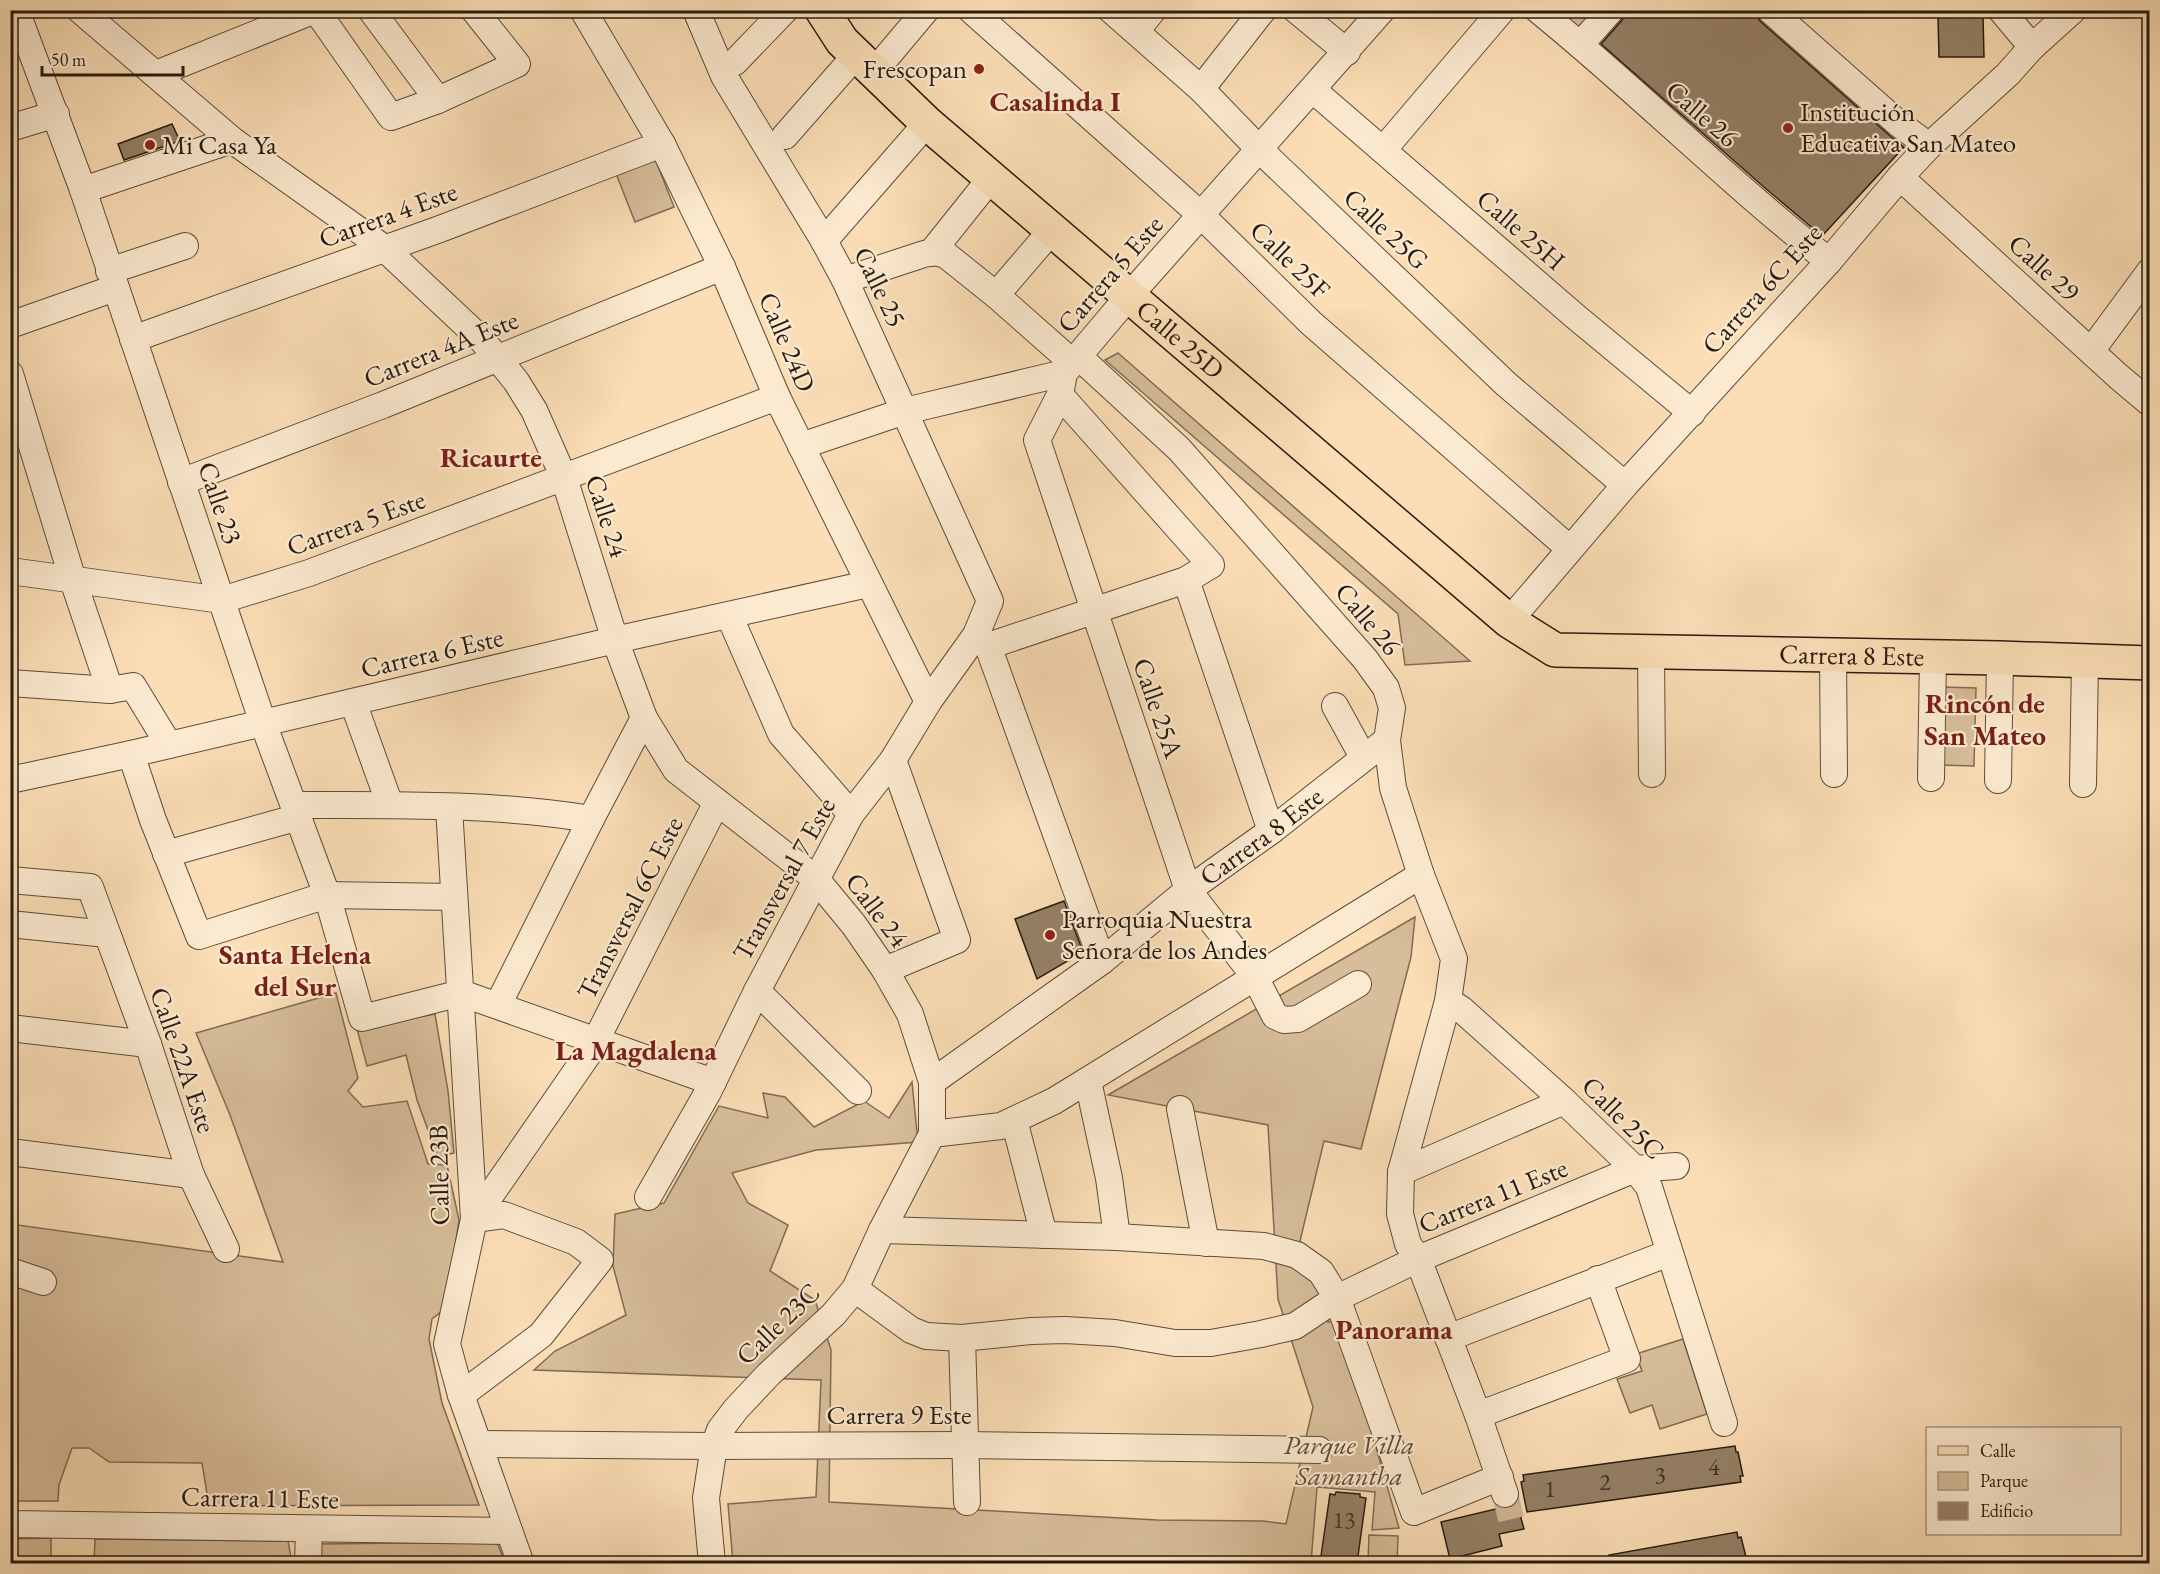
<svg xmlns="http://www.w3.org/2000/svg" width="2160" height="1574" font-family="'EB Garamond',serif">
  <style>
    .green { fill: #d7bd9a; stroke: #7f6c55; stroke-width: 1.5 }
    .building { fill: #958066; stroke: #271b10; stroke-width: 1.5 }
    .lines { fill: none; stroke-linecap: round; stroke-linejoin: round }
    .minor-tunnel { stroke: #d1b795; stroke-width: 26; stroke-dasharray: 26 13; stroke-linecap: butt }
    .minor-casing { stroke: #5c4c3a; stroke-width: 28 }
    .major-casing { stroke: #271b10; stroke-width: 36 }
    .minor { stroke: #fcead0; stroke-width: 26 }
    .major { stroke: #fbdeb6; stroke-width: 33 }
    .poi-dot { fill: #8f2418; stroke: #fcead0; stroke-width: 2 }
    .labels { text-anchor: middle; stroke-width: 4.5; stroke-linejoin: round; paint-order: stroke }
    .number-label { font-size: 24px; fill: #423426 }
    .poi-label { font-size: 27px; fill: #271b10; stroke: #fcead0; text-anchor: start }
    .street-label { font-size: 27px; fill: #271b10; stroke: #fcead0 }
    .park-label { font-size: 27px; font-style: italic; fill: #5c4c39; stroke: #fcead0 }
    .neighbourhood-label { font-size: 28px; font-weight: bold; fill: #7a1f14; stroke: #fcead0 }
  </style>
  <rect width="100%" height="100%" fill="#fbdeb6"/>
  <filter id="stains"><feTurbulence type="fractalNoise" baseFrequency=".00333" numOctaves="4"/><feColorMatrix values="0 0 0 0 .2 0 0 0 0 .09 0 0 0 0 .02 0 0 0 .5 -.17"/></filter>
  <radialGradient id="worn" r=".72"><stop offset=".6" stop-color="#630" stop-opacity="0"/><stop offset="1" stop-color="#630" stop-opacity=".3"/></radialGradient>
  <g class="green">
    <path d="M1551,11H1600L1581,35Z"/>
    <path d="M654,156L674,207L635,222L615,171Z"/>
    <path d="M1118,353L1470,661L1405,665L1398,614L1105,360Z"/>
    <path d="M1943,687L1976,688L1974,766L1941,765Z"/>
    <path d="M1415,917L1411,957L1361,1149L1324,1141L1300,1241L1331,1274L1328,1322L1340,1321L1399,1528L1372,1530L1375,1492L1317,1487L1311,1563H733L728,1504L816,1497L821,1380L534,1370L555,1351L626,1315L613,1266L615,1214L664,1203L719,1106L768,1118L763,1093L785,1097L814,1127L864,1101L889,1118L912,1082L918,1142L816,1150L732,1173L748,1203L788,1225L770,1271L815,1300L831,1350L829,1502L1157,1520L1263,1521L1286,1524L1313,1407L1278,1299L1268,1125L1108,1095Z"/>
    <path d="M336,993L358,1078L348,1091L363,1107L407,1101L428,1164L447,1165L459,1220L446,1308L432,1319L429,1339L442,1403L479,1505L209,1506L202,1463L109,1462L89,1448H72L59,1485L58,1501H11V1224L283,1262L230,1115L196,1033Z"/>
    <path d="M435,1014L448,1091L454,1153L438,1157L417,1100L406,1055L367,1066L357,1029Z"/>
    <path d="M1683,1339L1707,1414L1660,1429L1652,1405L1630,1413L1617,1379L1642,1371L1636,1354Z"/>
    <path d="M1369,1535L1398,1536L1397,1563H1368Z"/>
    <path d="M51,1538V1563H11V1539Z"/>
    <path d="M95,1539L288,1541L292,1563H94Z"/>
    <path d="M497,1542L505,1563L318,1564L319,1544Z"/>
  </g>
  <g class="building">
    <path d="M1626,10H1753L1760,21L1889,135L1904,147L1822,236L1765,188L1601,44L1622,20Z"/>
    <path d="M1983,16L1984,57H1939L1938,17Z"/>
    <path d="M172,124L180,141L124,160L118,144Z"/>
    <path d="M1064,901L1083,952L1037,979L1015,919Z"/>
    <path d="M1735,1446L1736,1452H1738L1743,1476H1740L1741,1482L1527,1512L1521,1482L1524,1481L1523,1475Z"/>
    <path d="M1336,1492L1360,1494V1497L1366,1498L1357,1563H1320L1330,1494L1335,1495Z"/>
    <path d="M1517,1504L1524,1529L1499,1534L1502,1546L1450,1559L1441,1522L1500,1508H1509Z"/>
    <path d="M1737,1532L1738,1538L1741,1537L1747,1561H1743L1744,1563H1610L1609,1555Z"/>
  </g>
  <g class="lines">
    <path class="minor-tunnel" d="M1505,1494L1514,1531"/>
    <defs>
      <g id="minor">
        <path d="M16,10L83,190L263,723L327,895L362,1018L461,993L713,1082"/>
        <path d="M80,10L232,140L384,248L482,340L498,359L516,381L534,410L564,478L615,640L644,718L676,770L816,879L854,925L885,970L910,1014L932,1082V1134L882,1230L855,1289L833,1315L769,1374L736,1409L720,1430L714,1446L706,1498L712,1564"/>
        <path d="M316,10L391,117L438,100L517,64L474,10"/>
        <path d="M371,10L438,100"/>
        <path d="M583,10L662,144L722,267L777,397L928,702"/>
        <path d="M971,10L1202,216L1311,323L1570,549"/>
        <path d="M1111,10L1201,89L1260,150L1506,384L1625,485"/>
        <path d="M1296,10L1347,52"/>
        <path d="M1538,10C1638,91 1728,182 1829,261"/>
        <path d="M1770,10L1899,124L1929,146"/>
        <path d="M2001,10L2032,47"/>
        <path d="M1136,31L1153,10"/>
        <path d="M1580,45L1611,10"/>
        <path d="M735,62L785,10"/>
        <path d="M874,72L926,10"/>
        <path d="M156,74L315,10"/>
        <path d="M1201,89L1263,10"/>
        <path d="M1313,90L1576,317L1692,413"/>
        <path d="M10,128L56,114"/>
        <path d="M785,136L856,55"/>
        <path d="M1383,150L1502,10"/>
        <path d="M1900,177L2119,377L2150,403"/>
        <path d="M83,190L232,140"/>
        <path d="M824,241L927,123"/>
        <path d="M931,253L991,178"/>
        <path d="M109,271L185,246"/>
        <path d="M845,280L924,254L935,252L946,255L996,295L1073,363"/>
        <path d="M996,295L1052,230"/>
        <path d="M10,325L115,288"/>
        <path d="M133,339L440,229L662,144"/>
        <path d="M2091,351L2150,271"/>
        <path d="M1078,356L1179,449L1365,659L1386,688L1392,708L1387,740L1393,788L1421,875L1454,959L1448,1001L1401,1172L1400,1214L1408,1244L1418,1259L1478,1415L1505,1494"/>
        <path d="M1064,373L1060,395L1037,440L1188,890L1255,977L1275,1016L1284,1020L1298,1019L1358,984"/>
        <path d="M10,374L73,580L110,690"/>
        <path d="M801,446L905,411L1064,373L1129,296L1382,10"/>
        <path d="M181,482L383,405L722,267"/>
        <path d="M10,571L222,600L309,573L777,397"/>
        <path d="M1186,580L1271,831"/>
        <path d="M729,615L781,734L851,814"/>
        <path d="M1509,621L1625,485L1829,261L1900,177L1929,146L2008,74L2032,47L2073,10"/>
        <path d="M988,646L1186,580L1211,565L1060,395"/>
        <path d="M988,646L1102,961"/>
        <path d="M1651,651L1652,774"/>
        <path d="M1833,655L1834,774"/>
        <path d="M10,683L110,690L133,686L169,745"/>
        <path d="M353,702L390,805"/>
        <path d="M1335,706L1363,757"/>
        <path d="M131,754L153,820L199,936L327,895L454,897"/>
        <path d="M1931,778L1933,657"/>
        <path d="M10,780L131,754L615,640L868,584"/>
        <path d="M1998,780L2000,658"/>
        <path d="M2083,784L2085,661"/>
        <path d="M295,805C393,805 493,803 591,819"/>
        <path d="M449,807L474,1219L447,1344L461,1395L521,1564"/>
        <path d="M166,854L299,817"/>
        <path d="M10,880L90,887L148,1044L191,1175L226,1249"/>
        <path d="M10,924L107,934"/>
        <path d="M885,970L957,940L893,760"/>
        <path d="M757,991L858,1091"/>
        <path d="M1448,1001L1461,1009L1564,1101L1635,1169L1649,1187L1724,1423"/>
        <path d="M498,1005L591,819L644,718"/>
        <path d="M10,1028L148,1044"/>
        <path d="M1088,1081L1109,1178L1117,1237"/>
        <path id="s1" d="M932,1082L1102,961L1188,890L1271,831L1387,740"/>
        <path d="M1180,1109L1206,1243"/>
        <path d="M1014,1120L1044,1235"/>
        <path d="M932,1134L1001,1126L1054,1101L1421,875"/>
        <path d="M10,1152L191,1175"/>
        <path d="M1401,1172L1564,1101"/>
        <path d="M648,1197L708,1092L757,991L851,814L893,760L928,702L976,635L990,601L845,280L824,241L724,76L696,10"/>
        <path d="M474,1219L591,1050L717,802"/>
        <path d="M882,1230L1117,1237L1264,1246L1297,1255L1321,1272L1337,1298L1414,1512L1500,1477"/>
        <path d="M10,1271L43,1282"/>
        <path d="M855,1289L911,1330L926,1336L962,1338L1031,1331L1065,1330L1115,1333L1175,1343H1211L1261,1334L1295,1326L1337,1298L1418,1259L1635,1169L1676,1166"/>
        <path d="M962,1338L967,1502"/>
        <path d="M1448,1338L1669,1253"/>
        <path d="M461,1395L541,1335L600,1260L576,1242L504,1215L474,1219"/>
        <path d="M1478,1415L1627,1359L1598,1279"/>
        <path d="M479,1444L714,1446L964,1445L1319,1450"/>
        <path d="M10,1524L509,1531"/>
        <path d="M308,1564L309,1529"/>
      </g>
      <g id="major">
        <path id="s2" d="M822,10L842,41L927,123L1509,621L1555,650L2000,658L2150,663"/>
      </g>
    </defs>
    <use href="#minor" class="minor-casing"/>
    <use href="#major" class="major-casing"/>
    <use href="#minor" class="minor"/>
    <use href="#major" class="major"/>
  </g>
  <g class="poi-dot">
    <circle cx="979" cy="69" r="6"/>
    <circle cx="1788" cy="128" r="6"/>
    <circle cx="150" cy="145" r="6"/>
    <circle cx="1050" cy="935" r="6"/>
  </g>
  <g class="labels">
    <g class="number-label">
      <text x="1714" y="1475">4</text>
      <text x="1660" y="1483">3</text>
      <text x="1605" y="1490">2</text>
      <text x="1550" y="1497">1</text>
      <text x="1344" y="1528">13</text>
    </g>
    <g class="poi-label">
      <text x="967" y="78" text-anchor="end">Frescopan</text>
      <text x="1800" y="121">Institución<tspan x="1800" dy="31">Educativa San Mateo</tspan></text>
      <text x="162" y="154">Mi Casa Ya</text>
      <text x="1062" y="928">Parroquia Nuestra<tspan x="1062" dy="31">Señora de los Andes</tspan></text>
    </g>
    <g class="street-label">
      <text transform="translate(1702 114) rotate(41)" y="9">Calle 26</text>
      <text transform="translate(388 215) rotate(-20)" y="9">Carrera 4 Este</text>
      <text transform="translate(1386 229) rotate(43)" y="9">Calle 25G</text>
      <text transform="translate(1521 230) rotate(41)" y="9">Calle 25H</text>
      <text transform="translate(1290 260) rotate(44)" y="9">Calle 25F</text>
      <text transform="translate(2044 268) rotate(42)" y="9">Calle 29</text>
      <text transform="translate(1110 274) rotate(-49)" y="9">Carrera 5 Este</text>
      <text transform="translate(880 287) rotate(64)" y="9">Calle 25</text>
      <text transform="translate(1762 289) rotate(-48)" y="9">Carrera 6C Este</text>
      <text dy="9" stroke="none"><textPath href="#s2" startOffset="488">Calle 25D</textPath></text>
      <text transform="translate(787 342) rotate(67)" y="9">Calle 24D</text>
      <text transform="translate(441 349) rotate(-22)" y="9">Carrera 4A Este</text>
      <text transform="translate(220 503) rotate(71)" y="9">Calle 23</text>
      <text transform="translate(607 516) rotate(72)" y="9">Calle 24</text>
      <text transform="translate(356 523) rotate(-20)" y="9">Carrera 5 Este</text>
      <text transform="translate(1368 619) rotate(50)" y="9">Calle 26</text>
      <text transform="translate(432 653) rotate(-13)" y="9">Carrera 6 Este</text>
      <text dy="9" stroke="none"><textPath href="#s2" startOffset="1272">Carrera 8 Este</textPath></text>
      <text transform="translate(1158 708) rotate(71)" y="9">Calle 25A</text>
      <text dy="9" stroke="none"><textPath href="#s1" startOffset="411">Carrera 8 Este</textPath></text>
      <text transform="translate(784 879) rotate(-61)" y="9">Transversal 7 Este</text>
      <text transform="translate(630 908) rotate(-63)" y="9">Transversal 6C Este</text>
      <text transform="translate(877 910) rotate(53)" y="9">Calle 24</text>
      <text transform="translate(183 1060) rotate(71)" y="9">Calle 22A Este</text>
      <text transform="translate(1623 1118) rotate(45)" y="9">Calle 25C</text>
      <text transform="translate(439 1175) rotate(-91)" y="9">Calle 23B</text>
      <text transform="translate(1493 1196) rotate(-22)" y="9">Carrera 11 Este</text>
      <text transform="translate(778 1324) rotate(-44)" y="9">Calle 23C</text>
      <text x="899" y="1424">Carrera 9 Este</text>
      <text transform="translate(260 1498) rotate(1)" y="9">Carrera 11 Este</text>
    </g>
    <g class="park-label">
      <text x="1349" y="1454">Parque Villa<tspan x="1349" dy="31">Samantha</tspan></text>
    </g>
    <g class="neighbourhood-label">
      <text x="1055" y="111">Casalinda I</text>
      <text x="491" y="467">Ricaurte</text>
      <text x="1985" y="713">Rincón de<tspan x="1985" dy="32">San Mateo</tspan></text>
      <text x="295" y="964">Santa Helena<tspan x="295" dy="32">del Sur</tspan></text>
      <text x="636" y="1060">La Magdalena</text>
      <text x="1394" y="1339">Panorama</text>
    </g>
  </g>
  <rect width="2160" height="1574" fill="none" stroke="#fbdeb6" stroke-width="36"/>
  <rect x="12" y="12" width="2136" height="1550" fill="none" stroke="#271b10" stroke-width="3"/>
  <rect x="18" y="18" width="2124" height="1538" fill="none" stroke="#271b10" stroke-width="1.5"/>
  <rect x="1926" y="1427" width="195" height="108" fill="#fcead0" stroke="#a79783" stroke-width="1.5"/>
  <rect x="1938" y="1446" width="30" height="9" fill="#fbdeb6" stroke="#a79783" stroke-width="1.5"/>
  <text x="1980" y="1457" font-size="18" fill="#271b10">Calle</text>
  <rect x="1938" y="1472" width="30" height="18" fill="#d7bd9a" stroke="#a79783" stroke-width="1.5"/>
  <text x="1980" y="1487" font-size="18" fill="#271b10">Parque</text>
  <rect x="1938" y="1502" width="30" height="18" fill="#958066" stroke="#a79783" stroke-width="1.5"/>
  <text x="1980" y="1517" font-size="18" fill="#271b10">Edificio</text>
  <path d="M42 66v9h141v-9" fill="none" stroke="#271b10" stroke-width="3"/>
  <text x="51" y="66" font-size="18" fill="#271b10" stroke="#fcead0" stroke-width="4.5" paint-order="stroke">50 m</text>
  <rect width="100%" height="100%" filter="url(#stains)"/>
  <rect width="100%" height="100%" fill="url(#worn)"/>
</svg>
